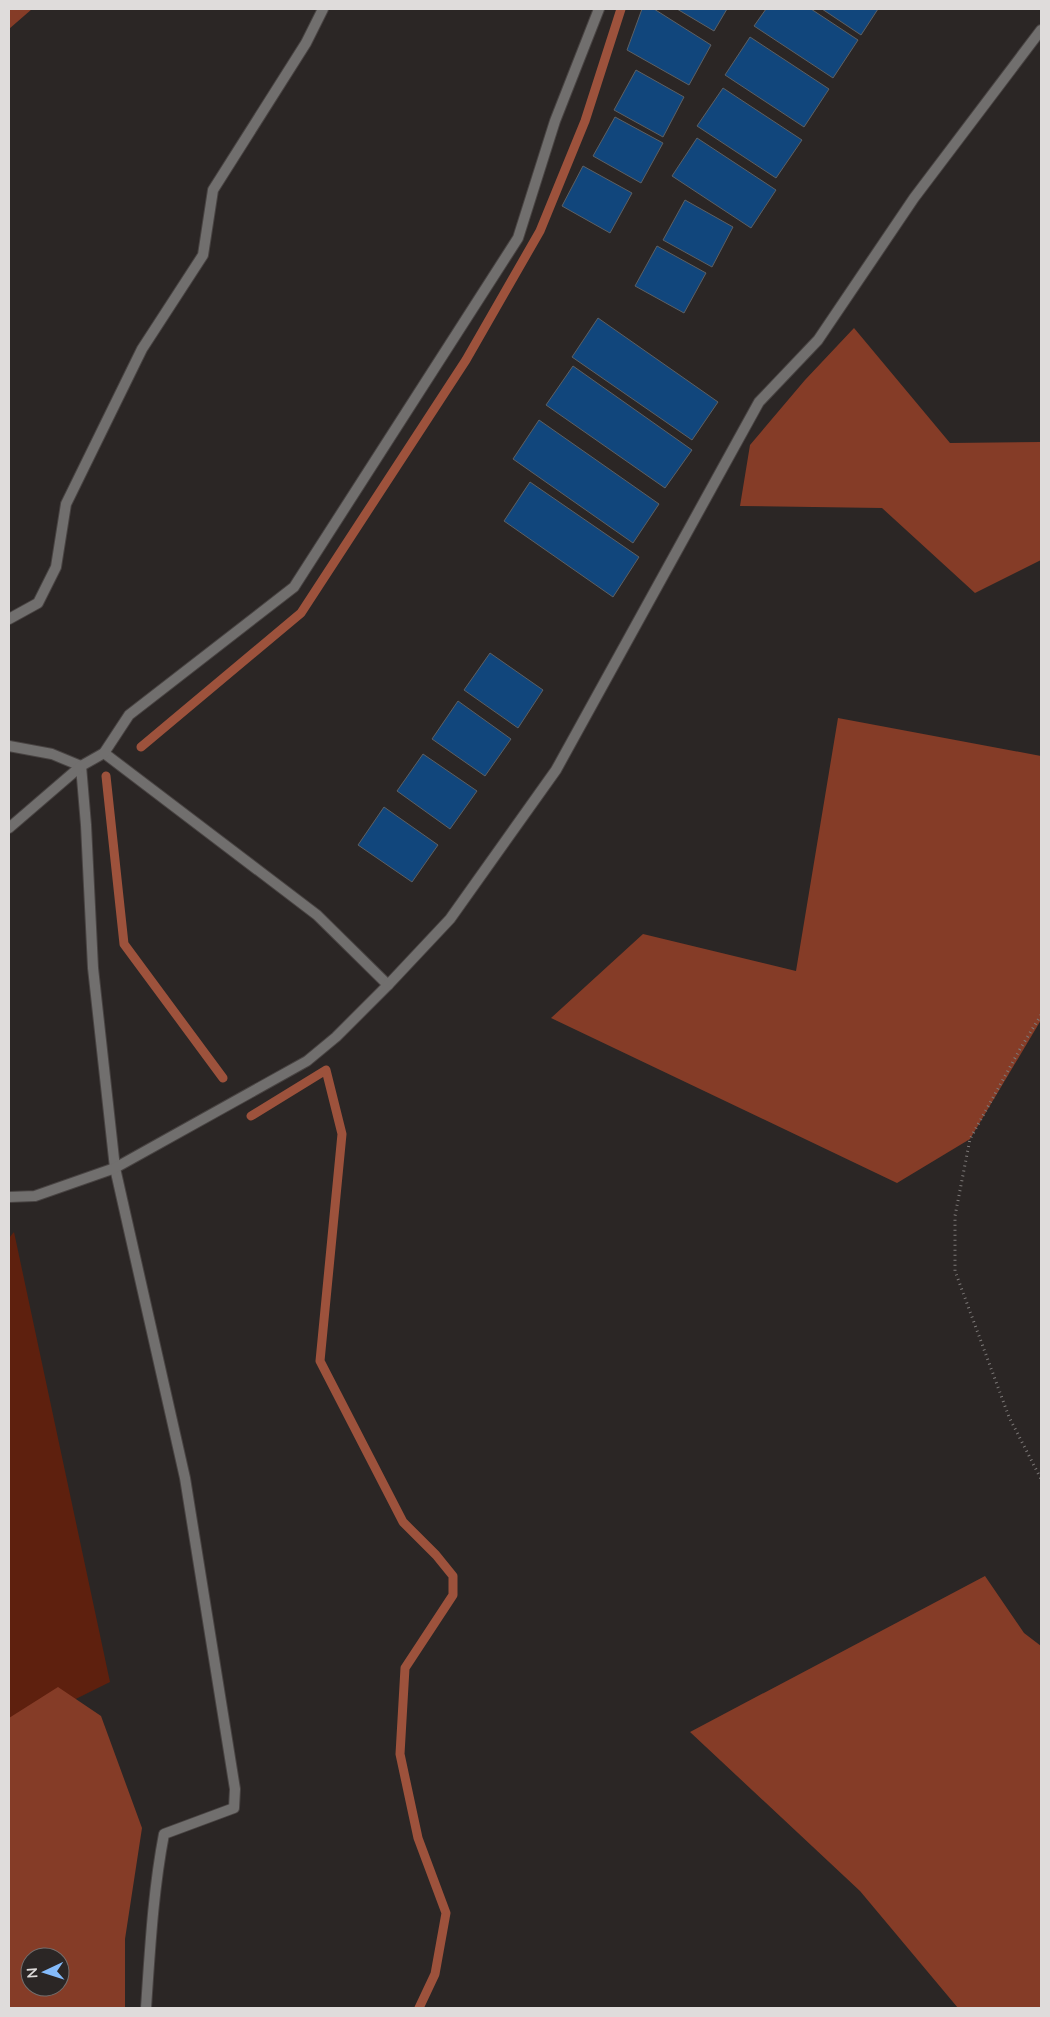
<svg xmlns="http://www.w3.org/2000/svg" width="1050" height="2017" font-family="Lato,sans-serif">
<rect width="100%" height="100%" fill="#2b2625"/>
<!-- green -->
<polygon fill="#5e200e" points="14,1232 110,1682 9,1732 9,1238"/>
<!-- forest -->
<g fill="#853c27" fill-rule="evenodd">
<polygon points="9,9 32,9 9,29"/>
<polygon points="854,328 950,443 1041,442 1041,560 975,593 882,508 740,506 750,445 805,380"/>
<polygon points="838,718 1041,756 1041,1020 970,1139 897,1183 551,1018 643,934 796,971"/>
<polygon points="985,1576 1024,1633 1041,1646 1041,2008 958,2008 860,1891 690,1732"/>
<path d="M 58,1687 L 101,1716 L 142,1828 L 125,1939 L 125,2008 L 9,2008 L 9,1718 ZM 30,1957 L 60,1957 L 60,1987 L 30,1987 Z"/>
</g>
<g fill="none" stroke-linecap="round" stroke-linejoin="round">
<!-- stream -->
<g stroke="#9d523c" stroke-width="9">
<polyline points="141,747 301,613 466,360 540,231 585,121 621,9"/>
<polyline points="106,776 124,944 223,1078"/>
<polyline points="251,1116 326,1070 342,1134 320,1361 403,1522 436,1555 453,1576 453,1595 405,1668 400,1754 418,1838 446,1913 435,1974 419,2008"/>
</g>
</g>
<!-- building -->
<g fill="#11467c" stroke="#5d6064">
<polygon points="642,9 654,9 711,45 689,85 627,50"/>
<polygon points="677,9 727,9 714,31"/>
<polygon points="766,9 811,9 858,40 833,78 754,26"/>
<polygon points="822,9 878,9 861,35"/>
<polygon points="750,37 829,89 804,127 725,75"/>
<polygon points="636,70 684,97 663,137 614,110"/>
<polygon points="723,88 802,140 776,178 697,126"/>
<polygon points="615,117 663,143 641,183 593,156"/>
<polygon points="697,138 776,190 751,228 672,176"/>
<polygon points="583,166 632,193 610,233 562,206"/>
<polygon points="685,200 733,227 712,267 663,240"/>
<polygon points="657,246 706,273 684,313 635,286"/>
<polygon points="598,318 718,402 692,440 572,357"/>
<polygon points="573,366 692,450 665,488 546,405"/>
<polygon points="539,420 659,504 633,543 513,459"/>
<polygon points="530,482 639,557 613,597 504,521"/>
<polygon points="490,653 543,690 518,728 464,690"/>
<polygon points="458,701 511,739 485,776 432,739"/>
<polygon points="423,754 477,791 450,829 397,791"/>
<polygon points="384,807 438,845 412,882 358,845"/>
</g>
<g fill="none" stroke-linecap="round" stroke-linejoin="round">
<!-- street casing -->
<g stroke="#484342" stroke-width="12">
<g id="street">
<polyline points="9,619 38,603 56,567 66,504 142,349 203,255 213,190 306,43 323,9"/>
<polyline points="9,746 52,754 81,766"/>
<polyline points="104,753 317,915 388,985"/>
<path d="M 81,766 L 86,825 L 93,968 L 115,1168 L 185,1478 L 235,1789 L 234,1808 L 164,1834 C 153,1891 150,1950 146,2008"/>
<polyline points="9,828 81,766 104,753 129,715 294,587 518,238 555,121 599,9"/>
<polyline points="9,1197 35,1196 115,1168 307,1061 336,1037 388,985 450,919 556,770 759,402 818,340 914,198 1041,30"/>
</g>
</g>
<!-- path -->
<polyline stroke="#7d7978" stroke-width="3" stroke-dasharray="1 4" stroke-linecap="butt" points="1041,1015 1020,1049 970,1139 955,1216 955,1271 1009,1417 1041,1479"/>
<!-- street -->
<use href="#street" stroke="#716f6e" stroke-width="10"/>
</g>
<!-- border -->
<rect width="1050" height="2017" fill="none" stroke="#dfdcdb" stroke-width="20"/>
<!-- north arrow -->
<g transform="translate(45 1972) rotate(266)"><circle r="24" fill="#2b2625" stroke="#736f6e"/>
<path d="M0-4L9 19L0 12L-9 19Z" fill="#85bbfb"/>
<text y="-8" font-size="14" font-weight="bold" text-anchor="middle" fill="#dfdcdb">N</text>
</g>
</svg>
